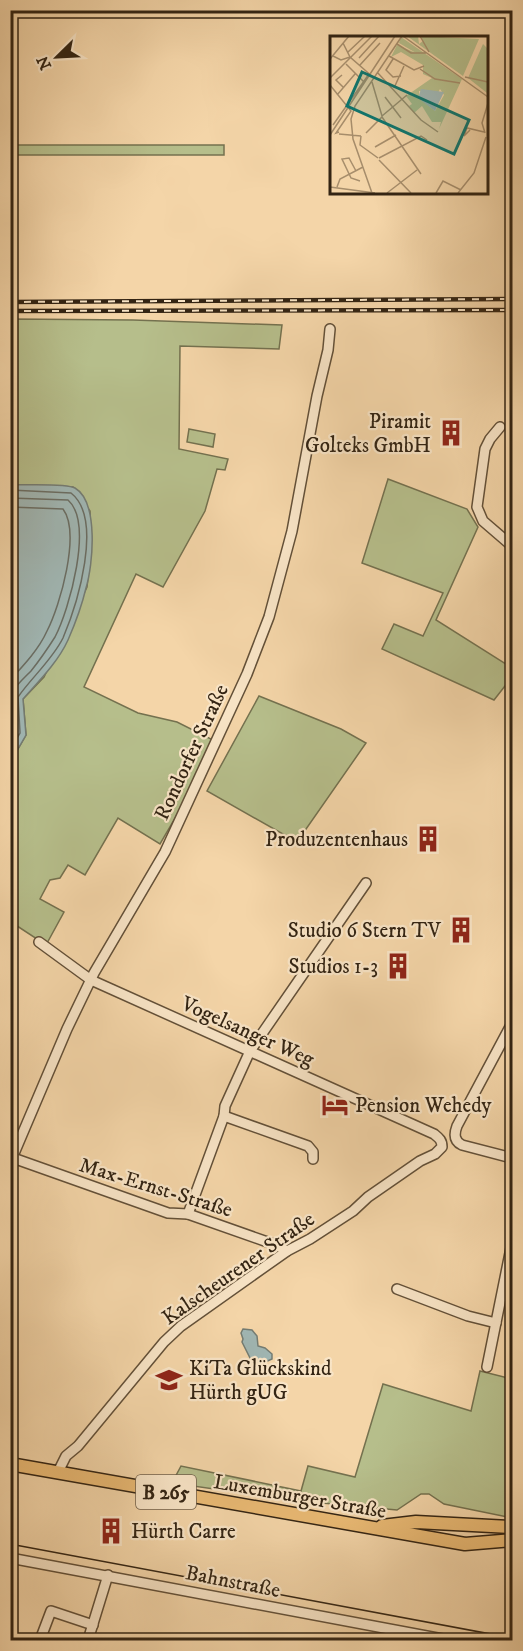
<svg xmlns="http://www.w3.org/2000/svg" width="523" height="1651" font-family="'IM FELL DW Pica',serif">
<rect width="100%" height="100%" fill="#f4d5a8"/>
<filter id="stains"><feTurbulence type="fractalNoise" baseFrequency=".00333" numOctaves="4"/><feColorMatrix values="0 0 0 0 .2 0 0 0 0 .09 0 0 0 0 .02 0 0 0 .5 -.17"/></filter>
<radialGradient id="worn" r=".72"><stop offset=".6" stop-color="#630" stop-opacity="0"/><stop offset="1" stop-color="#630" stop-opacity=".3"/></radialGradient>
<!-- green -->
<g fill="#b6be8b" stroke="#74714f" stroke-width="1.5">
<rect x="11" y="145" width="213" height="10"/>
<polygon points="11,319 133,320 282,325 279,349 180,346 179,449 228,459 225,470 217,469 205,511 163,587 136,574 84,687 138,713 177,722 215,741 191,791 160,844 118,818 85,875 68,865 60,878 50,880 40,899 64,912 46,945 11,922 11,761 26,735 23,699 44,677 87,587 91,548 90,511 73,487 11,485"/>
<polygon points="189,429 215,434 213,447 187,442"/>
<polygon points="388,479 467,509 478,527 436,620 512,668 512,677 494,700 382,649 394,624 423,636 443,593 362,563"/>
<polygon points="259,696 341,729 366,743 297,842 207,791"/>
<polygon points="480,1371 512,1379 512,1518 444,1504 429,1494 421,1494 397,1510 290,1500 172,1483 181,1466 301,1491 308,1466 355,1477 383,1384 471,1411"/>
</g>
<!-- water -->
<g fill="#a0b6b3" stroke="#747c73" stroke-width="1.5">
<path d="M 11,485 C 22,485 66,483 75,488 C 99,502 93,565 86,588 C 82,605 75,624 68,640 C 58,662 39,681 23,699 L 26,735 L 11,761 Z"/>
<polygon points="243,1329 252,1330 257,1336 258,1346 265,1348 272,1354 272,1359 263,1363 262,1369 256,1370 242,1342 243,1339 241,1333"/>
</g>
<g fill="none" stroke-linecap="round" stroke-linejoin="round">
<!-- shore -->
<g stroke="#6a6d63" stroke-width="1.5">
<path d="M 10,490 L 71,493 C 104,519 77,605 63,638 C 52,660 32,677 18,697 L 20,733 L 10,750"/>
<path d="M 10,498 L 68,500 C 94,523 69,610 55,637 C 48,648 39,661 31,671 C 24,678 15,686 10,695"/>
<path d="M 10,507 L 63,509 C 81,533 60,606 47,631 C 39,649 24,665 10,680"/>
</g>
<!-- minor casing -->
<g stroke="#635038" stroke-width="12">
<g id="minor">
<polyline points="500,427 490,439 485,449 477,507 483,521 512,546"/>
<path d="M 39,942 L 91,980 L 434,1134 C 439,1138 442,1140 442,1147 L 435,1154 L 420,1161 L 368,1197 L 353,1211 L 310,1239 L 287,1251 L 181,1326 L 164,1342 L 78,1446 L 66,1456 L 58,1472"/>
<path d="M 512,1023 L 457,1126 C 454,1134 454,1141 462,1145 L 512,1158"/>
<polyline points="224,1116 308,1146 313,1152 313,1159"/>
<polyline points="13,1158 168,1213 188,1214 276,1245 287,1251"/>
<polyline points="10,1163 67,1029 94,973 165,852 247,674 269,617 292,531 317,396 328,350 330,329"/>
<polyline points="188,1214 224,1116 225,1106 250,1051 366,883"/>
<polyline points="397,1289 468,1316 496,1323"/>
<polyline points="487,1367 512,1243"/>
<polyline points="10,1558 448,1640"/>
<polyline points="40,1640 51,1611 93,1625"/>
<polyline points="88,1640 108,1575"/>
</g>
</g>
<!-- major casing -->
<g stroke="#332413" stroke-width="15">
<g id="major">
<polyline points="10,1464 465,1544 512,1540"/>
<polyline points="382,1526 416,1522 512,1527"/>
</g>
</g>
<!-- minor -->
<use href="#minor" stroke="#f8e4c6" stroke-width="9"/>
<!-- major -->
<use href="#major" stroke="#eaba74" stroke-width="12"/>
<!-- tram -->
<polyline stroke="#332413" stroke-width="1.5" points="10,1544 512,1638"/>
<!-- rail casing -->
<g stroke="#332413" stroke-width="4.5">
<g id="rail">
<polyline points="10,302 512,299"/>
<polyline points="10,311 512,310"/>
</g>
</g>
<!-- rail -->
<use href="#rail" stroke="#f8e4c6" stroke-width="2" stroke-dasharray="7" stroke-linecap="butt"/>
</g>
<!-- icons -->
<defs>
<g id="building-bare" transform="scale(2.07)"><path d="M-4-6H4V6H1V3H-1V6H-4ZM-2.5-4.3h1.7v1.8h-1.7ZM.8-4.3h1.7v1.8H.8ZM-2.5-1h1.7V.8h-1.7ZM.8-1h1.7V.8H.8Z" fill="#8f2418" stroke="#f8e4c6" stroke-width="2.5" paint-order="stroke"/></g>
<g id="hotel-bare" transform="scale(2.07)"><path d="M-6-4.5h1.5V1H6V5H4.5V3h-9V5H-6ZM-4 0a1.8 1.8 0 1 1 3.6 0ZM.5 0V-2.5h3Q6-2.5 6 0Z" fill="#8f2418" stroke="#f8e4c6" stroke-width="2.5" paint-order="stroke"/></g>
<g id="school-bare" transform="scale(2.07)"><path d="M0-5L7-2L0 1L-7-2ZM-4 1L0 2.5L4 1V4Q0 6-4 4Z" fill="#8f2418" stroke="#f8e4c6" stroke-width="2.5" paint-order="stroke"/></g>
</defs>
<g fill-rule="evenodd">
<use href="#building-bare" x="451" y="433"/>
<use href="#building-bare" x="428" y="839"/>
<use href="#building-bare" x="461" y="930"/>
<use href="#building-bare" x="398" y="966"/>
<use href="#hotel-bare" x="335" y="1105"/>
<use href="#school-bare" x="169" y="1380"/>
<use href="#building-bare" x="111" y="1531"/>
</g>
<g text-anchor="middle" stroke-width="4.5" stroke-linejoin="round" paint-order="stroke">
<!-- shield labels -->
<rect fill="#f8e4c6" stroke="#6e5e49" stroke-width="1.5" x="136" y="1475" width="60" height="34" rx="4.5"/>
<g font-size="20" font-weight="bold" fill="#332413">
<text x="166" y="1499">B 265</text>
</g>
<!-- poi labels -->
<g font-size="21" fill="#332413" stroke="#f8e4c6" text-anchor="end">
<text x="431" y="428">Piramit<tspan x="431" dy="24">Golteks GmbH</tspan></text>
<text x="408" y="846">Produzentenhaus</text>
<text x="441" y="937">Studio 6 Stern TV</text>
<text x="378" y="973">Studios 1-3</text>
<text x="355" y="1112" text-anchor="start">Pension Wehedy</text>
<text x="189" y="1375" text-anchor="start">KiTa Glückskind<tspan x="189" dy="24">Hürth gUG</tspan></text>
<text x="131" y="1538" text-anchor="start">Hürth Carre</text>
</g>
<!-- street labels -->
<g font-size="21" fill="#332413" stroke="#f8e4c6">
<text transform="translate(191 752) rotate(-65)" y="7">Rondorfer Straße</text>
<text transform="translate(248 1031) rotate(24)" y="7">Vogelsanger Weg</text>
<text transform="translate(156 1187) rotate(17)" y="7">Max-Ernst-Straße</text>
<text transform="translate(238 1268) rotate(-35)" y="7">Kalscheurener Straße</text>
<text transform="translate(300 1496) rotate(10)" y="7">Luxemburger Straße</text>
<text transform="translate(233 1581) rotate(11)" y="7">Bahnstraße</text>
</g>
</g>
<!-- overview -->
<g transform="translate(330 36)">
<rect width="158" height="158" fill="#f4d5a8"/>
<path d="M 77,0 L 88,0 L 89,8 L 93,5 L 91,0 L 149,3 L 133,40 ZM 71,1 L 132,43 L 109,93 L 111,86 L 102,86 L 92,70 L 84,77 L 79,70 L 82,68 L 76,60 L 102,42 L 93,38 L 93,29 L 71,16 L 61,21 L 67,9 L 86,17 L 69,7 ZM 110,53 L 114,59 L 105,75 L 89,62 L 89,55 L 108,57 ZM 153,8 L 157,12 L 157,57 L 138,42 Z" fill="#b6be8b" fill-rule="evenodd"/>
<path d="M 91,53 L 114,56 L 105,75 L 88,62 Z" fill="#a0b6b3"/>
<path fill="none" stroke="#a78e6c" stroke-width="1.5" d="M 73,0 L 158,61M 90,0 L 99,16M 13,7 L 20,21 L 44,42M 67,8 L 81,17 L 96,17M 18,16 L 35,0M 3,20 L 11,24 L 20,21M 59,20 L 84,34 L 94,30M 29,22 L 49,0M 0,23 L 19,0M 63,23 L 56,34 L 63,41 L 71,40M 16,28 L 34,46M 30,29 L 50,7M 90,33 L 105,43 L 130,47M 47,36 L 91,84 L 108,96M 12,39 L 6,44 L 14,52M 135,41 L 158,46M 0,42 L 42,0M 42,46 L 52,80 L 77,59M 0,49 L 21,75 L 6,97 L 9,96M 64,52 L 74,30M 7,59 L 25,38M 55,61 L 71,82M 3,89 L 39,38M 140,94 L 134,100 L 137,92 L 154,96M 36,97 L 52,81 L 91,138M 155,97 L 152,87 L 158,67M 9,98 L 31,100M 0,99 L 65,0M 31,100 L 30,109 L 48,122M 45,111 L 66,99M 49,122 L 91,100 L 97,104M 49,124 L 81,157M 26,135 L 19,122 L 12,123 L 21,142 L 30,145M 0,151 L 45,157M 7,151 L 10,143 L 33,131M 42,157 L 23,103 L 21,83 L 25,70 L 72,0M 57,157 L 87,134M 106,157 L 113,145 L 131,154M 128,157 L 144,137 L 156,101"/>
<path fill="#0f766e" fill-opacity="0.15" stroke="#0f766e" stroke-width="3" d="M 32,36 L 139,84 L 124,118 L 17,70 Z"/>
<rect width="158" height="158" fill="none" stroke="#332413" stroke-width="3"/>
</g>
<!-- margin -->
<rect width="523" height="1651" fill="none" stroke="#f4d5a8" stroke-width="36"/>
<rect x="12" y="12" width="499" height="1627" fill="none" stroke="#332413" stroke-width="3"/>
<rect x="18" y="18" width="487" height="1615" fill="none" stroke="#332413" stroke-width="1.5"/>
<!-- north arrow -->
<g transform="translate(57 57) rotate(246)" stroke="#f8e4c6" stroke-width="4.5" paint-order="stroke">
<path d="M0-4.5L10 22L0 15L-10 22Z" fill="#332413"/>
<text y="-9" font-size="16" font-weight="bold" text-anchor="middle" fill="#332413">N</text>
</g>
<rect width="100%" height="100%" filter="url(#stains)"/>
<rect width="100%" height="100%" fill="url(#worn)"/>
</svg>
